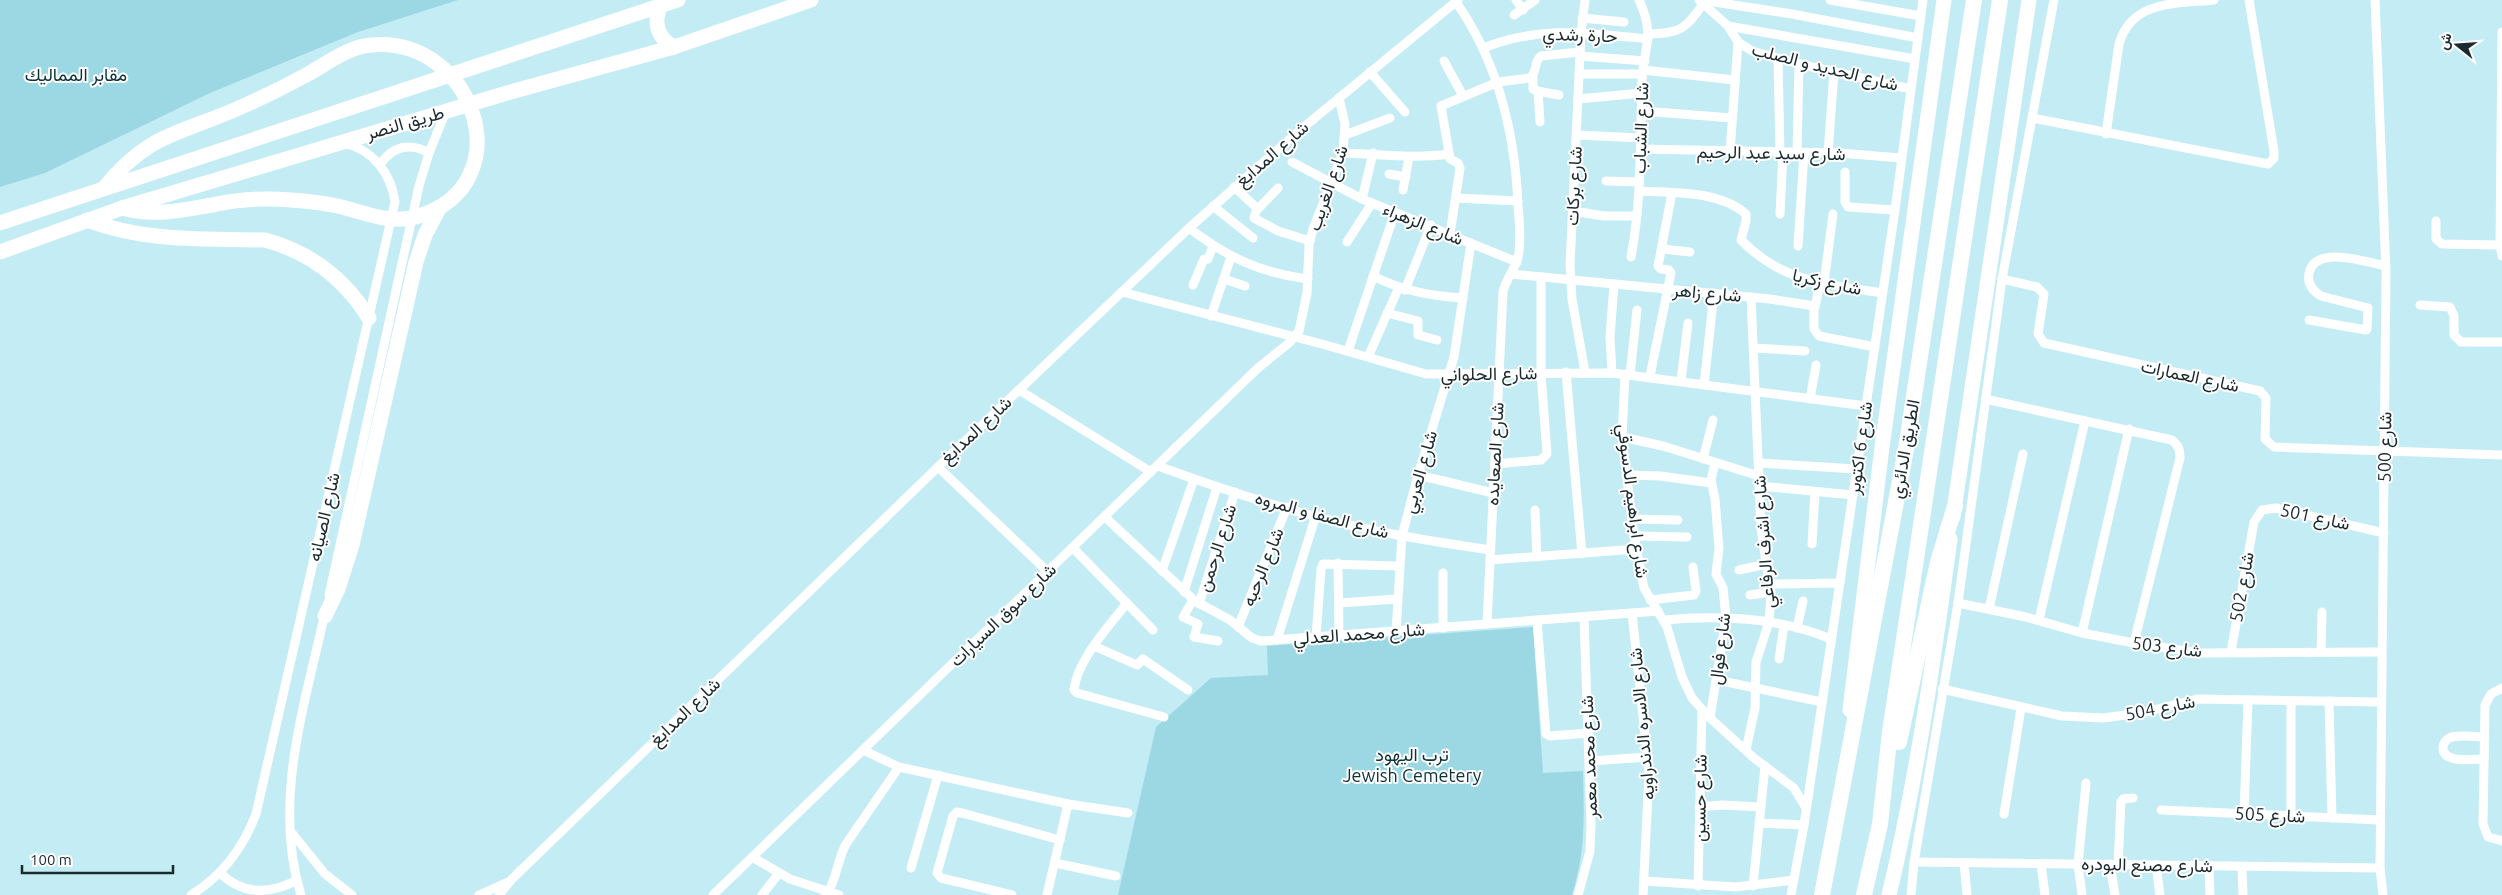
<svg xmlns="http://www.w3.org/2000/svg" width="2502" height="895" font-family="Ubuntu,Vazirmatn,sans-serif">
<rect width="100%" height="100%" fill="#c3ecf4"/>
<!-- green -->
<g fill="#9cd8e3">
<polygon points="0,0 458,0 358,32 210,93 45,173 0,187"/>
<path d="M 1533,627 L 1543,773 L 1583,771 C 1584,817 1586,849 1572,895 L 1118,895 L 1156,727 L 1211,678 L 1268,675 L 1267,646 Z"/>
</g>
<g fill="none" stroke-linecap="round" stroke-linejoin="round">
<!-- minor -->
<g stroke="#fff" stroke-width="9">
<polyline points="1516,0 1523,10"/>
<polyline points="1699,0 1728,26 1738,42 1752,51 1799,64 1911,89"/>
<polyline points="1701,0 1792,14 1918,38"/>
<polyline points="1830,0 1921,16"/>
<polyline points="2375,0 2386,272 2380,868 2383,895"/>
<path d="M 1456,2 C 1498,62 1515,133 1518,205 C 1519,220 1521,236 1519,251 C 1518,267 1506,277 1503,292 L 1487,624"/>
<polyline points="1514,15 1535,0"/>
<polyline points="1582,18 1624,22"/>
<polyline points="1728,26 1915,59"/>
<polyline points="2502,32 2500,245 2502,256"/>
<path d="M 1648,34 C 1680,33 1685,30 1703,4"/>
<path d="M 1483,48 C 1542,25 1587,33 1648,39"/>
<polyline points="1580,56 1645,61"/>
<polyline points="1778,59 1780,153"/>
<polyline points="1444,61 1463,96"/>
<polyline points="1643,70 1735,80"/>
<polyline points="1370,72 1405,112"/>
<polyline points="1579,74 1642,74"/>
<polyline points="1533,77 1533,89 1538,91 1540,122"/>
<polyline points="1537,91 1559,95"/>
<polyline points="1578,99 1642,93"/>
<polyline points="1643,111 1732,118"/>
<polyline points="2032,118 2268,164 2274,158 2274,151 2249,0"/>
<path d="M 2106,134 L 2119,44 C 2132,0 2175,4 2214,0"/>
<polyline points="1345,135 1390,118"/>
<polyline points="1577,135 1641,138"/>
<polyline points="1641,149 1839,153 1901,158"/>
<polyline points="1730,152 1738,42"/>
<path d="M 1343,153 C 1379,154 1414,159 1449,154"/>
<polyline points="1797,153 1799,64"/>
<polyline points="1828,153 1834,72"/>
<polyline points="1292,162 1362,199 1517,262"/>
<path d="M 380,165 C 392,146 410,142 429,153"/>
<polyline points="1845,172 1845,202 1848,207 1895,210"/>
<polyline points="1389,174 1406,177"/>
<polyline points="1606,181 1639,182"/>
<polyline points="1234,187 1257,208 1254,218 1278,231 1310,241"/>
<polyline points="1403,190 1409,157"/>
<path d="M 1639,191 C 1672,193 1719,190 1746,214 L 1746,221 L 1741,240 C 1783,283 1827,284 1882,293"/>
<polyline points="1456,198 1518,201"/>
<polyline points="1362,199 1373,153"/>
<polyline points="1213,206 1253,238"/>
<polyline points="1257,210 1278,188"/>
<polyline points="1573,211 1604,216 1637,216"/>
<polyline points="1780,214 1783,153"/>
<polyline points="2436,221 2436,239 2442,244 2500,245"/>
<path d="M 1189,228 C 1227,257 1260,273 1308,279"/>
<path d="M 1450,234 L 1460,168 L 1458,163 L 1450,159 L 1441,106 L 1498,82 L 1530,78 C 1538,72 1533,62 1541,56 L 1580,52"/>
<polyline points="1347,242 1372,203"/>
<polyline points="1798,246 1804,153"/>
<polyline points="1662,249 1690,252"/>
<path d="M 1631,257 C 1642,199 1640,140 1642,82 C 1643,48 1656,36 1639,0"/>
<polyline points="1511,274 1770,299 1814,306 1814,329 1819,336 1875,347"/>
<path d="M 1373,276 C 1403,291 1431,296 1463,298"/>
<polyline points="1224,279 1245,286"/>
<polyline points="2002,279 2037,287 2044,294 2038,334 2044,343 2260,391 2266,398 2265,439 2274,447 2502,455"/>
<polyline points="1824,283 1833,214"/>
<polyline points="1193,285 1204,259 1208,259 1213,246"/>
<polyline points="1405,290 1431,225"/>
<polyline points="1122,292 1322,344 1426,374 1612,373 1866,406"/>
<polyline points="2420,305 2450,307 2454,316 2454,335 2461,342 2502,342"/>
<polyline points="1815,307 1820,283"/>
<polyline points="1387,313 1418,321 1418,335 1437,340"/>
<polyline points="1211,316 1231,257"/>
<path d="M 2309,320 L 2366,330 L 2367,329 L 2368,308 L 2321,296 C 2313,291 2307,284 2309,274 C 2314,244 2366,262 2386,266"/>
<polyline points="1754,348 1805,351"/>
<polyline points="1348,351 1395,212"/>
<polyline points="1368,357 1399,287"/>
<polyline points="1566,372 1582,554"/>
<polyline points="1585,372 1572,299 1570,265 1581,33 1585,0"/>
<polyline points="1612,373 1610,337 1614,284"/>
<polyline points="1625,374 1622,437 1634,536 1644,588 1667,627 1682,677 1692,698 1710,718 1754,758 1794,788 1806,808"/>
<polyline points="1630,375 1637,310"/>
<polyline points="1650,376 1671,273 1669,270 1661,269 1658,266 1672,193"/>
<polyline points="1681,381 1688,323"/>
<polyline points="1704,385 1714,293"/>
<polyline points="1019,390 1151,472"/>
<polyline points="1810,399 1816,365"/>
<path d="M 1985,399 L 2172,440 C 2179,446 2180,450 2180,458 L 2134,643"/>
<polyline points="1622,437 1663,446 1759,476"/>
<polyline points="1703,459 1713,420"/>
<polyline points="1759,463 1856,469"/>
<polyline points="1495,464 1541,460 1547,454 1541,373 1541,277"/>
<path d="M 1158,466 C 1229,492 1303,516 1377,531 C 1415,539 1452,544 1490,550"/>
<polyline points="938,467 1047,571"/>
<polyline points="1418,475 1493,493"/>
<polyline points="1626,475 1660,476 1711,483"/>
<polyline points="1760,486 1853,495"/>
<polyline points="1535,510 1537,557"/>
<polyline points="1105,517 1195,601 1230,620 1252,638 1261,641 1658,611"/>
<polyline points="1632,519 1678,520"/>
<polyline points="1634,536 1687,537"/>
<polyline points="1812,544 1815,492"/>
<polyline points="1073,548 1153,630"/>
<polyline points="1490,560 1637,549"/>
<polyline points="1338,563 1339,635"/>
<polyline points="1739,570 1767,564"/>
<polyline points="1162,571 1194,479"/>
<polyline points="1770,584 1840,583"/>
<polyline points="1184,592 1217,487"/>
<polyline points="329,595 419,186 429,153 446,111"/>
<polyline points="1750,595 1771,592"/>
<polyline points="1193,600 1183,617 1198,624 1194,637 1218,641"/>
<polyline points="1650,600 1694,595 1696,591 1693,567"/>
<path d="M 1127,603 C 1109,626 1077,660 1074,690 L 1077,693 L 1164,717"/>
<polyline points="1339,603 1397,599"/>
<polyline points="1958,603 2026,617 2082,633 2134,643 2199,653 2381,652"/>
<polyline points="1199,604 1235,492"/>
<polyline points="1989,609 2023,454"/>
<polyline points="1632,613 1649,773 1643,895"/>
<polyline points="1537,620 1546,734 1550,736 1589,733"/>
<path d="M 1664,620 C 1720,615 1779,617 1831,639"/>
<polyline points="2039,620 2085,421"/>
<polyline points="1238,627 1287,507"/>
<polyline points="1443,628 1443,573"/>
<polyline points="1797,628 1803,601"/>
<polyline points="1396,631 1402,536 1418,475 1454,357 1471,243"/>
<polyline points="2082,633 2129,429"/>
<polyline points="1316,637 1321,569 1323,564 1399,566"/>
<polyline points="1277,640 1316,515"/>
<polyline points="1094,646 1137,665 1143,659 1188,690"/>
<polyline points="2231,652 2254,522 2262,510 2276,508 2384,533"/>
<polyline points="2321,652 2322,612"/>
<polyline points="1779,659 1784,625"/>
<polyline points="1717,680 1822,702"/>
<polyline points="2502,688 2491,694 2485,705 2483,824 2488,837 2502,841"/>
<polyline points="1942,689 2062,716 2104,718 2146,712 2197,699 2380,702"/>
<polyline points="2329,701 2332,818"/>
<polyline points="1710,718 1726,618 1723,588 1716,574 1719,548 1715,499 1711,480 1715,463"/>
<polyline points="863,750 899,767 1068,804"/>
<polyline points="1746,750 1755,708 1756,662 1769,622 1771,596 1761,528 1751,297"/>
<path d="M 2484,759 C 2474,759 2443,764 2443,748 C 2443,744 2446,740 2449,738 C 2458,734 2475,737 2485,737"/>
<polyline points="1590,761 1648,757"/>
<polyline points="1699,807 1722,805 1761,807"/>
<polyline points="2161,810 2380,820"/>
<polyline points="2004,814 2021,708"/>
<polyline points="2244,814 2248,700"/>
<polyline points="2291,816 2291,701"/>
<polyline points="1759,823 1804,825"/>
<polyline points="292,833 325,874 352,895"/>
<polyline points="752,857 790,879 839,895"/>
<polyline points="1914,862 2380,868"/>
<polyline points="1055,863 1116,876"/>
<polyline points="1964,863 1967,895"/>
<polyline points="2041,864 2045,895"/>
<polyline points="2110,864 2115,895"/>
<polyline points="2118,865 2121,802 2123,799 2133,798"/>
<polyline points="2156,865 2160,895"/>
<polyline points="2209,866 2210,895"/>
<polyline points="2242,867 2243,895"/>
<polyline points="911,868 938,775"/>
<path d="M 220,873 C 243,895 269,895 297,880"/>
<polyline points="1645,881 1735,887 1794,880"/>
<polyline points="1698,886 1702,710"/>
<polyline points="1753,886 1765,766"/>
<path d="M 191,895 C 222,876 243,848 256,814 L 395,202 C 391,173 373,150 344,143"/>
<path d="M 301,895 C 272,802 305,704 325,613"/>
<polyline points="479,895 508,882"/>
<polyline points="499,895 512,879 938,467 1189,228 1299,131 1458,0"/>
<polyline points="713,895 1258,368 1289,343 1299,331 1307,293 1309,245 1313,229 1343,153 1345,124 1339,98"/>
<polyline points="762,895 779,873"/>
<path d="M 826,895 C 837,880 837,860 846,844 L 899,767"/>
<polyline points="1012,895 941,878 937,873 953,816 957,812 966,814 1060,840"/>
<polyline points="1047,895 1068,804 1128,813"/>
<polyline points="1578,895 1590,851 1591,825 1584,617"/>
<polyline points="1791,895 1804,825 1895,210 1923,0"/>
<polyline points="1911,895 1914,862 1958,603 2002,279 2054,0"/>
<polyline points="2082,895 2078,864 2086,783"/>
</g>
<!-- trunk -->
<g stroke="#fff" stroke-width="15">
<path d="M 661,5 C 653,22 657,38 674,47"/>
<path d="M 105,187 C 149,132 182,134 241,107 C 264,97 286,86 308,74 C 328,63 348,47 371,45 C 475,36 523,184 419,216 C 391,225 366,213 338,206 C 323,203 306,201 291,200 C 266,198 241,199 217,204 C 183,210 156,217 122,208"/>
<path d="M 87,220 C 145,242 205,239 265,240 C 310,252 344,278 369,318"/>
<polyline points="0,223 678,0"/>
<polyline points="0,252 122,208 514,91 674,47 811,0"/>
<polyline points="1953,517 2029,0"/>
<polyline points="325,616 338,589 352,545 416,262 425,235 440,207"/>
<polyline points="1850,710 1882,447 1944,0"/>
<path d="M 1889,895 C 1917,778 1934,658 1950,539"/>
</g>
<!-- motorway -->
<g stroke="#fff" stroke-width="16">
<polyline points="1899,742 1938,562 1955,506"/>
<polyline points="1822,895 1906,449 1974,0"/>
<polyline points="1864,895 1880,824 1890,732 2000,0"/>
</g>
</g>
<g text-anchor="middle" stroke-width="4" stroke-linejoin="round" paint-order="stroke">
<!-- street labels -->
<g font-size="18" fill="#1a2a2d" stroke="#fff">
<text transform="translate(1580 35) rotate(2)" y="6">حارة رشدي</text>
<text transform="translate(1825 67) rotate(14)" y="6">شارع الحديد و الصلب</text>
<text transform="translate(405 123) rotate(-16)" y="6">طريق النصر</text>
<text transform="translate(1641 128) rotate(-88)" y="6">شارع الشباب</text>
<text transform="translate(1771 153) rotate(1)" y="6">شارع سيد عبد الرحيم</text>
<text transform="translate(1272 154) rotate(-41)" y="6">شارع المدابغ</text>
<text transform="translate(1574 186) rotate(-87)" y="6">شارع بركات</text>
<text transform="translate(1328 188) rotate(-71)" y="6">شارع الغريب</text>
<text transform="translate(1423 224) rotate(22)" y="6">شارع الزهراء</text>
<text transform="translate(1827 282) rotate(12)" y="6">شارع زكريا</text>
<text transform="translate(1707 293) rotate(5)" y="6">شارع زاهر</text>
<text transform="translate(1489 374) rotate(-1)" y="6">شارع الحلواني</text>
<text transform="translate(2190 376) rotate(12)" y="6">شارع العمارات</text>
<text transform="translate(976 430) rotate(-43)" y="6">شارع المدابغ</text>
<text transform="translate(2385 447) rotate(-89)" y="6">شارع 500</text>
<text transform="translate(1860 448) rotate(-82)" y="6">شارع 6 اكتوبر</text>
<text transform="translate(1905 449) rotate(-80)" y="6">الطريق الدائري</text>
<text transform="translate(1495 454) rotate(-87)" y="6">شارع الصعايده</text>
<text transform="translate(1420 472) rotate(-74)" y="6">شارع العربي</text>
<text transform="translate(1633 501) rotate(83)" y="6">شارع ابراهيم الدسوقي</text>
<text transform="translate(1322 515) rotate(15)" y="6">شارع الصفا و المروه</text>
<text transform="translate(324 517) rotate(-77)" y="6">شارع الصيانه</text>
<text transform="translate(2315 517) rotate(12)" y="6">شارع 501</text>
<text transform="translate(1764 542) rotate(-94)" y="6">شارع اشرف الرفاعي</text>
<text transform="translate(1217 548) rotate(-72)" y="6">شارع الرحمن</text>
<text transform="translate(1263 567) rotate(-68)" y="6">شارع الرحبه</text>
<text transform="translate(2242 587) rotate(-80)" y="6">شارع 502</text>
<text transform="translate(1003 615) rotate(-44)" y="6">شارع سوق السيارات</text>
<text transform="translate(1359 634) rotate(-4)" y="6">شارع محمد العدلي</text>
<text transform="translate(2167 647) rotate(7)" y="6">شارع 503</text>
<text transform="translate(1720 649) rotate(-83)" y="6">شارع فوال</text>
<text transform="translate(2160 708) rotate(-11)" y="6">شارع 504</text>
<text transform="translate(685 712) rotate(-44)" y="6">شارع المدابغ</text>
<text transform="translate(1642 724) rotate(-95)" y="6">شارع الاسره الدندراويه</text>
<text transform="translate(1589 757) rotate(-92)" y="6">شارع محمد معمر</text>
<text transform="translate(1700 798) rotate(-89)" y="6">شارع حسين</text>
<text transform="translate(2270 815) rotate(3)" y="6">شارع 505</text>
<text transform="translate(2147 865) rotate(1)" y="6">شارع مصنع البودره</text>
</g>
<!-- park labels -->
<g font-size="18" fill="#0b3238" stroke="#fff">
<text x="76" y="81">مقابر المماليك</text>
<text x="1412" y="761">ترب اليهود<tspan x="1412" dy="21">Jewish Cemetery</tspan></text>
</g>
</g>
<!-- north arrow -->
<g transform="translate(2457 45) rotate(287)" stroke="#ffffff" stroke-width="4" paint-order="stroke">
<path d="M0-4L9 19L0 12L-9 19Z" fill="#1a2a2d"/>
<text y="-8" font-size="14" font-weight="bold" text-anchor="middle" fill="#1a2a2d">ش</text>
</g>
<!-- scale -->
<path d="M22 865v8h151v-8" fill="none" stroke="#1a2a2d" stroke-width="2.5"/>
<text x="30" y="865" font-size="15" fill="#1a2a2d" stroke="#ffffff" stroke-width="4" paint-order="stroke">100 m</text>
</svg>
